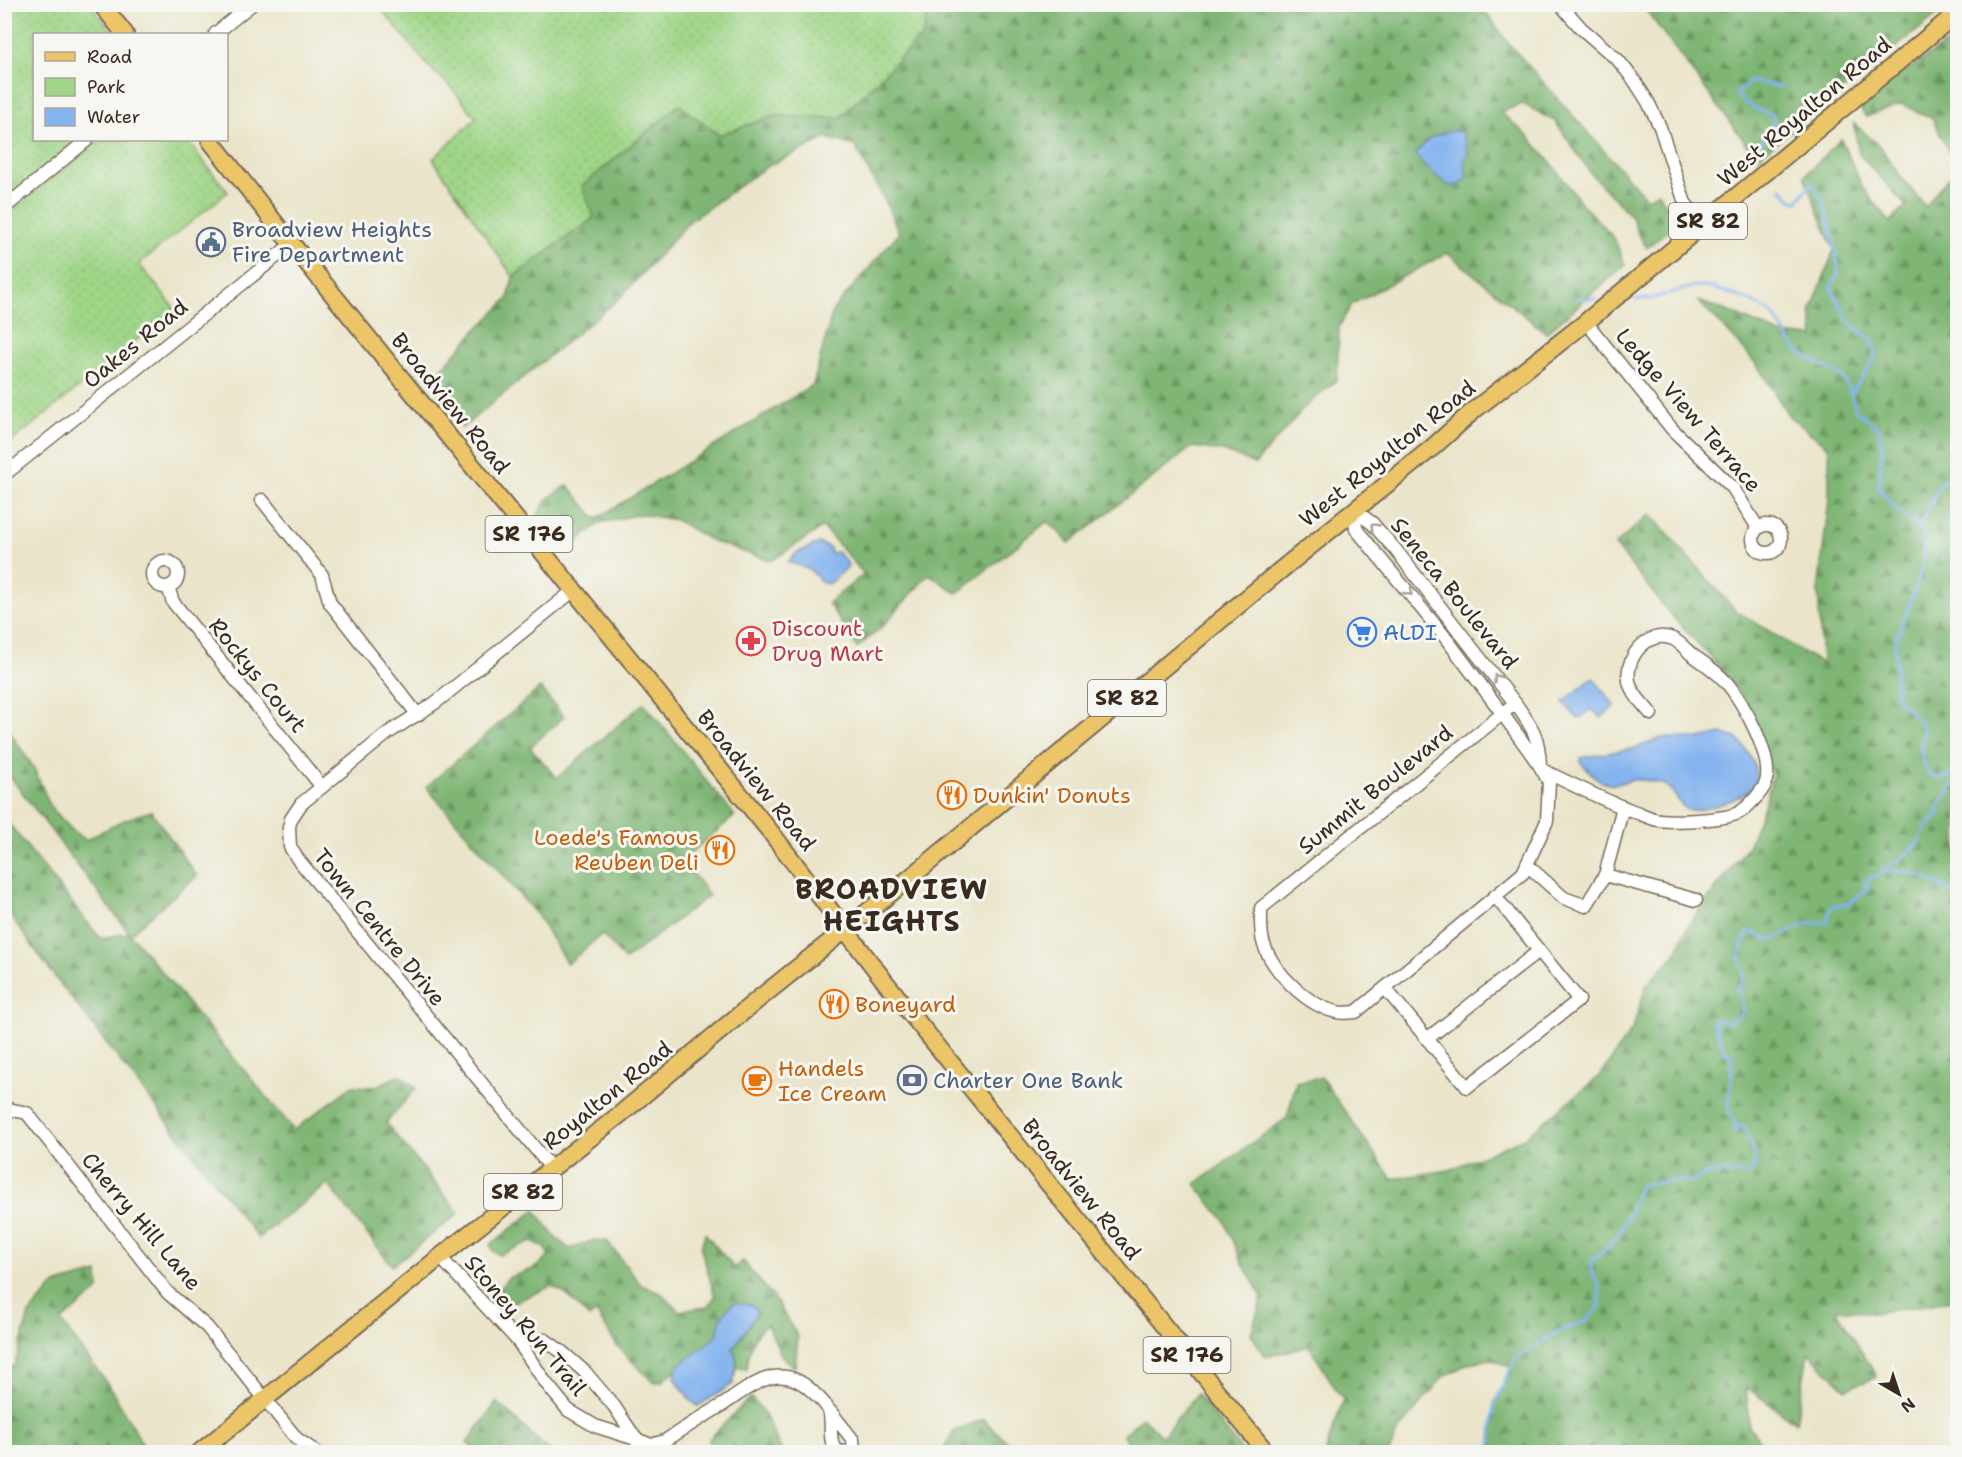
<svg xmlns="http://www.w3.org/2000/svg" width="1962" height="1457" font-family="'Shantell Sans',sans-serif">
<defs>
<pattern id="green-dots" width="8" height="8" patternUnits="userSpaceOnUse" patternTransform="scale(1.5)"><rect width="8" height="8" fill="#9fd587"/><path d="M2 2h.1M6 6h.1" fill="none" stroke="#8ab774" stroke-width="1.8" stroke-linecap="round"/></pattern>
<pattern id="forest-firs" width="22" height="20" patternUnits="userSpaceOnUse" patternTransform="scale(1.5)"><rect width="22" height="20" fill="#7fb674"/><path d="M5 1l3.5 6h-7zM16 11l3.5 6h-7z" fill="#69945f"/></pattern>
</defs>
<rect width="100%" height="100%" fill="#f6f6f2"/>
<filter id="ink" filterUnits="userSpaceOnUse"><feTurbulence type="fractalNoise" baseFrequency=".0167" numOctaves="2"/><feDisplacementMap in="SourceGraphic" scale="12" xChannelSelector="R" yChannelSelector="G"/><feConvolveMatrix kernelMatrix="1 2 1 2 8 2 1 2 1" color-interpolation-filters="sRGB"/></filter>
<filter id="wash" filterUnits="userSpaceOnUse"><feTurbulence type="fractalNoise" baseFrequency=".008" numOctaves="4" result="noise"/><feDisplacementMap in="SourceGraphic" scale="24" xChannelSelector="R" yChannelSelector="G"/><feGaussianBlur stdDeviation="1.35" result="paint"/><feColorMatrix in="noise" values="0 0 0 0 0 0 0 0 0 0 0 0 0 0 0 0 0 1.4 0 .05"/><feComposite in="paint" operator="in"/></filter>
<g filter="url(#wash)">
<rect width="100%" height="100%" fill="#eae5ca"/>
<!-- green -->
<g fill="url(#green-dots)" stroke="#6d8052" stroke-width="1.5">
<polygon points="5,5 90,5 114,34 34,34 34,140 78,140 46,168 5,200"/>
<polygon points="378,5 928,5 924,34 840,118 774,116 719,135 678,106 594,218 513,277 433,159 476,118 452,88 428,66"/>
<polygon points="100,140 186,140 228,192 139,264 175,309 5,447 5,216"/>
</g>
<!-- forest -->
<g fill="url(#forest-firs)" stroke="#5d7049" stroke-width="1.5">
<polygon points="928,5 1480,5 1510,45 1647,199 1658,192 1677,222 1647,248 1639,236 1632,217 1592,175 1555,121 1523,104 1500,112 1527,135 1552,164 1583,205 1614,238 1625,265 1546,333 1447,253 1352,304 1339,327 1337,380 1304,408 1255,464 1223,451 1192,447 1069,543 1048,521 957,593 929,574 882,627 857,648 828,603 864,574 823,527 771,561 714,542 676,520 641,514 600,523 563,554 534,522 547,499 568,485 596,519 813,385 833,310 899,233 887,205 855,146 827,138 766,167 690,221 621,297 462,428 431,381 477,329 508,299 513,277 594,218 582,186 679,105 719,135 774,116 840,118 924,34"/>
<polygon points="1642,5 1949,5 1757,158"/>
<polygon points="1957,36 1958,36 1958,169 1932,118 1901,104 1866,117 1857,104"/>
<polygon points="1854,123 1881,148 1901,177 1926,207 1939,188 1957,170 1957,1300 1874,1313 1836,1309 1877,1377 1846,1389 1808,1353 1796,1423 1746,1387 1749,1427 1769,1452 1489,1452 1491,1448 1494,1405 1511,1367 1491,1359 1469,1363 1443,1377 1398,1431 1389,1452 1325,1452 1343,1400 1309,1346 1266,1357 1251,1334 1262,1297 1245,1268 1224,1220 1195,1184 1287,1118 1296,1082 1321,1077 1392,1179 1449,1170 1524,1138 1600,1076 1633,1028 1646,986 1675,954 1689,924 1748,846 1763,809 1773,776 1745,701 1716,663 1670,614 1615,545 1650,514 1735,610 1822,664 1818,591 1829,500 1829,448 1789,416 1757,365 1734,338 1698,301 1727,311 1780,334 1814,337 1811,311 1834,250 1804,176 1841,139 1863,188 1890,222 1906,206 1859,154"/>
<polygon points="540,688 564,717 530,747 557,778 644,703 735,816 682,860 709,895 625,960 602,934 567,964 538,916 426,787"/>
<polygon points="5,725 34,768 50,806 72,830 86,840 124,820 151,811 197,876 130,934 294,1130 352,1086 374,1087 400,1075 416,1088 386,1123 459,1213 392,1266 328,1184 258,1238 54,976 5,908 5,819 100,938 129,933 5,770"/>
<path d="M 535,1210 L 556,1238 L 570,1249 L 594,1240 L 607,1241 L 641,1285 L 662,1294 L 679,1311 L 707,1307 L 715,1297 L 701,1248 L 705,1233 L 734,1268 L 743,1261 L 774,1298 L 798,1337 L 795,1367 C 774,1355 780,1343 766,1325 C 751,1335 749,1353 747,1369 L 736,1367 L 737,1363 L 733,1349 L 757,1313 L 753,1306 L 734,1303 C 723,1312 718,1321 718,1335 L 661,1382 L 653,1382 L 617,1346 L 596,1312 L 589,1318 L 567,1295 L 552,1286 L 515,1302 L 500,1305 L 492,1298 L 508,1278 L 533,1269 L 549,1257 L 545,1247 L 531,1241 L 500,1255 L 493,1251 L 490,1245 Z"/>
<polygon points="98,1273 99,1290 61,1321 111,1389 147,1452 5,1452 5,1372 15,1364 29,1314 54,1285"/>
<polygon points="1197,1394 1243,1452 1137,1452 1123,1435 1142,1417 1162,1437"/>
<polygon points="751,1397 765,1415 782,1452 711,1452 709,1439"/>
<polygon points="497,1402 544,1446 553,1452 477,1452 467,1443"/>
<polygon points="983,1419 1018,1452 942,1452 953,1432"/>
</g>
<!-- water -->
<g fill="#84b4ef" stroke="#606f86" stroke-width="1.5">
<path d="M 1452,131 L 1462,132 L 1468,153 C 1462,162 1464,167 1468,177 L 1458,185 L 1449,186 L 1424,166 L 1416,154 C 1428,138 1432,135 1452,131 Z"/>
<path d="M 819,543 L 830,548 L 830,553 L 837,552 L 847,562 L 848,567 L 828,584 L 821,582 C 812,568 803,567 788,562 L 797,553 Z"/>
<polygon points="1593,678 1615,706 1601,718 1592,709 1578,719 1563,702"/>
<path d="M 1722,734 L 1737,738 C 1746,749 1761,767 1754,783 C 1749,797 1702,813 1688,810 C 1679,807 1675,789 1663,784 C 1653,781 1642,779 1631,780 C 1624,782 1615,786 1609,784 C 1597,782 1588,769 1580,762 L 1580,758 L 1636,748 L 1661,738 L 1703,738 Z"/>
<path d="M 734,1303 L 753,1305 L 757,1313 L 733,1349 L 737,1363 L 733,1384 L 698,1406 L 690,1400 L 675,1378 L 677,1367 L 718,1335 C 718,1321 723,1312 734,1303 Z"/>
</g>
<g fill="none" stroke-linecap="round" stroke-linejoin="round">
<!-- stream -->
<g stroke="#84b4ef" stroke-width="3">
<path d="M 1756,149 C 1763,139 1777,127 1773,114 C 1758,112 1747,106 1736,94 L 1751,81 L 1781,87"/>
<path d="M 1781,188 L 1792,200 L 1798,201 L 1811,184 C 1826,192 1834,247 1838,265 L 1838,275 L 1831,287 L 1848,321 L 1873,341 L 1875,359 L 1851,394"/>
<polyline points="1579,299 1595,299"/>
<polyline points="1636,299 1649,299 1695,286 1713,288 1746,299 1771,312 1797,351 1841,376 1849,388 1856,411 1879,428 1882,448 1879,489 1897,510 1923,532 1924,560 1915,590 1895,642 1896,693 1899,702 1909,709 1913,716 1921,724 1924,733 1920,747 1923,751 1921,759 1929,774 1938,778 1950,777 1951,772 1958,775"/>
<polyline points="1919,528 1939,486 1958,467"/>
<polyline points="1884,871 1913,872 1958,894"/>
<path d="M 1489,1452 L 1491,1448 L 1494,1405 L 1515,1359 L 1557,1332 L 1586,1321 L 1600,1306 L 1599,1285 L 1591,1272 L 1591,1261 C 1620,1243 1629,1214 1641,1184 L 1696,1180 C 1707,1170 1732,1173 1746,1175 L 1753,1169 C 1759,1150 1746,1144 1745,1127 L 1741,1126 L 1736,1128 L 1737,1131 L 1734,1129 L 1735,1122 L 1728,1109 L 1732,1070 L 1731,1054 L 1725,1052 L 1713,1021 L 1717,1020 L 1727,1023 L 1741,1015 L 1743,1007 L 1739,991 L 1736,991 L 1741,984 L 1745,972 L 1739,958 L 1743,941 L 1749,931 L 1755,933 L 1762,939 L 1774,939 L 1805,924 L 1827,922 L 1831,907 L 1850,903 L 1869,887 L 1864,885 L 1868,879 L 1880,875 C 1886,864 1901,861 1908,852 C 1911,848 1915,846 1918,842 C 1925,833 1926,822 1938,817 L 1938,805 L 1957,780 L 1958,776"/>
</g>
</g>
</g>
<g filter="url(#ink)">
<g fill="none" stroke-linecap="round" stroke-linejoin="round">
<!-- minor casing -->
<g stroke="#786b5a" stroke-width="15">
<g id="minor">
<polyline points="1560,4 1581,28 1618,60 1634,80 1648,102 1660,127 1685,203 1704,225"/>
<polyline points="215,34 252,4"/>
<polyline points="4,208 87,140"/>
<polyline points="1586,322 1672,429 1733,488 1758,528"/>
<polyline points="4,475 292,244"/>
<polyline points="262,500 322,575 330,603 418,715"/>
<path d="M 1355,511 L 1356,529 L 1445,637 L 1499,709 L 1540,766 L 1549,782 L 1547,821 L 1523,873 L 1356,1012 C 1350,1012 1343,1014 1337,1012 C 1308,1006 1274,973 1264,945 C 1260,934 1261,920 1261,908 L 1502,714 L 1515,703"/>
<path d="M 1355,511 L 1372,523 L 1395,549 L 1515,703 C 1532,727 1539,735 1540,766"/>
<circle cx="1767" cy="539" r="14"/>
<circle cx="165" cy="574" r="13"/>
<polyline points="168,587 173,602 322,787"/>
<path d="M 1542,770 C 1572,784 1602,800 1633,811 C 1642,814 1651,819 1659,820 C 1675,822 1728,820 1740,812 C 1748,807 1760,794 1765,785 C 1776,760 1742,700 1726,682 C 1716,671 1705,664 1694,656 C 1686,651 1682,643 1673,639 C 1647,628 1622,660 1630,685 C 1633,695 1645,706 1651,714"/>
<polyline points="1527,865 1564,898 1586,906 1605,875 1623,807"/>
<polyline points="1605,875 1696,900"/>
<polyline points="1385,988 1467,1087 1579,1000 1495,896"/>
<polyline points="1427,1039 1539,951"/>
<polyline points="4,1108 27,1113 168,1293 207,1327 297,1439 316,1452"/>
<polyline points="552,1169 297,858 290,847 289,827 291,819 301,804 388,733 435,703 574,590"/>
<polyline points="440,1257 517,1340 546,1383 568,1410 595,1426 636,1439 640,1452"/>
<path d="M 517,1340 L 545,1340 L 562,1352 L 585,1372 L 614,1406 L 636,1439 L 651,1445 L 665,1441 C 684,1428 704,1416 724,1404 C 754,1384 781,1360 813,1392 C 818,1397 825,1403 828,1409 C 834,1419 827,1436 835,1450 L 843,1452 L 851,1451 L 854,1447 L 853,1440 L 830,1411"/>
</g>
</g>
<!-- major casing -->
<g stroke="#786b5a" stroke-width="20">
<g id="major">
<polyline points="101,4 125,34"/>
<polyline points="210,140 282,232 769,830 886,983 1266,1452"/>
<polyline points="200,1452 440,1257 623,1112 756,1001 916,873 1282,569 1433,447 1473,411 1586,322 1958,12"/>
</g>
</g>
<!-- minor -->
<use href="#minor" stroke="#fff" stroke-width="12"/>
<!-- major -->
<use href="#major" stroke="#ecc569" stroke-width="16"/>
</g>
<!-- one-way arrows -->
<defs><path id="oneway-chevron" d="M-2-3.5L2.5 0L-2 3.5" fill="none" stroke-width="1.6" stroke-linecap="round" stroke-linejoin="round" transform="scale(1.5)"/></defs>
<g stroke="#a79f9a">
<use href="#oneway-chevron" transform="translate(1374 527) rotate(-136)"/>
<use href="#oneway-chevron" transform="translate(1409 592) rotate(51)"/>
<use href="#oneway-chevron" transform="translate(1497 678) rotate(-127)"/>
</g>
</g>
<!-- icons -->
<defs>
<g id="civic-ring" transform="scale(1.5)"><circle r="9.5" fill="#f6f6f2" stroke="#5c6f8a" stroke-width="1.5"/><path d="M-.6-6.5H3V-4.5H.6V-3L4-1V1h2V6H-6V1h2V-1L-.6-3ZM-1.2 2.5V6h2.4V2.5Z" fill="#5c6f8a"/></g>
<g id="supermarket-ring" transform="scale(1.5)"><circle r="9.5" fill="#f6f6f2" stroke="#3f7fe0" stroke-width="1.5"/><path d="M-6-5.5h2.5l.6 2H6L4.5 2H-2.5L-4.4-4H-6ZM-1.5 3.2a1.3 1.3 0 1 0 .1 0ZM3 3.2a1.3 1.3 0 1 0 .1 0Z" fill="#3f7fe0"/></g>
<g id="pharmacy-ring" transform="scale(1.5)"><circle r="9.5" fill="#f6f6f2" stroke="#e0444e" stroke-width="1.5"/><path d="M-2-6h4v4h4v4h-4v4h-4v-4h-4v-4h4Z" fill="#e0444e"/></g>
<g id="restaurant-ring" transform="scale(1.5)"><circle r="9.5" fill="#f6f6f2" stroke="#e8710a" stroke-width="1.5"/><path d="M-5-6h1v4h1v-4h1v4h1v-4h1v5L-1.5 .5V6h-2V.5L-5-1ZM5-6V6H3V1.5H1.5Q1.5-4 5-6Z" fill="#e8710a"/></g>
<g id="bank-ring" transform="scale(1.5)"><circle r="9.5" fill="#f6f6f2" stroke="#5c6f8a" stroke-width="1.5"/><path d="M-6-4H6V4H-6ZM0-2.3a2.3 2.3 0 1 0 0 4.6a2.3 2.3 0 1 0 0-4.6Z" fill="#5c6f8a"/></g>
<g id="cafe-ring" transform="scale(1.5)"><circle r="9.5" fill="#f6f6f2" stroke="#e8710a" stroke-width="1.5"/><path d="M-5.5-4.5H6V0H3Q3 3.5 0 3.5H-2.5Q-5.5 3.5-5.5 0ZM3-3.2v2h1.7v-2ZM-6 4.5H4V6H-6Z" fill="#e8710a"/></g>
</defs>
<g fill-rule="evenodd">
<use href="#civic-ring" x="211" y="242"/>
<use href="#supermarket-ring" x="1362" y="632"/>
<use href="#pharmacy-ring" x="751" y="641"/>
<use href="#restaurant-ring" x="952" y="795"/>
<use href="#restaurant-ring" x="720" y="850"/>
<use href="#restaurant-ring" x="834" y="1004"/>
<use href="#bank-ring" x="912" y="1080"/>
<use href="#cafe-ring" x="757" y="1081"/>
</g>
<g text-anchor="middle" stroke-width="6" stroke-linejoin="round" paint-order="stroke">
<!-- shield labels -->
<g fill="#f6f6f2" stroke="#73675e" stroke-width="1.5">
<rect x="1669" y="203" width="78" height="36" rx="4.5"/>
<rect x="485.5" y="516" width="87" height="36" rx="4.5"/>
<rect x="1088" y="680" width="78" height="36" rx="4.5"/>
<rect x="484" y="1174" width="78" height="36" rx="4.5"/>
<rect x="1143.5" y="1337" width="87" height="36" rx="4.5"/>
</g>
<g font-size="21" font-weight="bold" fill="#3b2a1e">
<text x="1708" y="228">SR 82</text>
<text x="529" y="541">SR 176</text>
<text x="1127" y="705">SR 82</text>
<text x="523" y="1199">SR 82</text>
<text x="1187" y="1362">SR 176</text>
</g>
<!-- street labels -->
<g font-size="22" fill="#3b2a1e" stroke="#f6f6f2">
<text transform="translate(1804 111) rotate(-40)" y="8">West Royalton Road</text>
<text transform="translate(135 343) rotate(-39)" y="8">Oakes Road</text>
<text transform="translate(451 403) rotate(51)" y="8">Broadview Road</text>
<text transform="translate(1689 410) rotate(49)" y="8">Ledge View Terrace</text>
<text transform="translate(1387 453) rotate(-39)" y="8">West Royalton Road</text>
<text transform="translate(1455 593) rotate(51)" y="8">Seneca Boulevard</text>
<text transform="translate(258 675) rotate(51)" y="8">Rockys Court</text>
<text transform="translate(757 780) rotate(51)" y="8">Broadview Road</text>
<text transform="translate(1375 789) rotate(-39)" y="8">Summit Boulevard</text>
<text transform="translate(380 927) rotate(51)" y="8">Town Centre Drive</text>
<text transform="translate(607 1095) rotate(-39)" y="8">Royalton Road</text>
<text transform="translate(1082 1189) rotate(51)" y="8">Broadview Road</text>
<text transform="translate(142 1221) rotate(50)" y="8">Cherry Hill Lane</text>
<text transform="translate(526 1325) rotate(50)" y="8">Stoney Run Trail</text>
</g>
<!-- service labels -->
<g font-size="22" fill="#4e5e75" stroke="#f6f6f2" text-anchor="start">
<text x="232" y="237">Broadview Heights<tspan x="232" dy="25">Fire Department</tspan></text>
<text x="933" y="1088">Charter One Bank</text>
</g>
<!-- health labels -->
<g font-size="22" fill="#be3a42" stroke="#f6f6f2" text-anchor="start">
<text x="772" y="636">Discount<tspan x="772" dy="25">Drug Mart</tspan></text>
</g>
<!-- shop labels -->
<g font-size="22" fill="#366cbe" stroke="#f6f6f2" text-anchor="start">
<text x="1383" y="640">ALDI</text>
</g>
<!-- food labels -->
<g font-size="22" fill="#c56008" stroke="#f6f6f2" text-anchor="start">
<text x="973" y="803">Dunkin' Donuts</text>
<text x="699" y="845" text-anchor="end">Loede's Famous<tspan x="699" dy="25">Reuben Deli</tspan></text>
<text x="855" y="1012">Boneyard</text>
<text x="778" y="1076">Handels<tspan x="778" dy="25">Ice Cream</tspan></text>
</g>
<!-- district labels -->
<g font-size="28" font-weight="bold" letter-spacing="1.5" fill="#3b2a1e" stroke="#f6f6f2">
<text x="892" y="899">BROADVIEW<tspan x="892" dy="32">HEIGHTS</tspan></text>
</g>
</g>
<!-- margin -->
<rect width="1962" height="1457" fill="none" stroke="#f6f6f2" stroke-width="24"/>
<!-- legend -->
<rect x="33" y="33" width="195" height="108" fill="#f6f6f2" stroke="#aba49d" stroke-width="1.5"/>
<rect x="45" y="52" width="30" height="9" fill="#ecc569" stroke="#aba49d" stroke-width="1.5"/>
<text x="87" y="63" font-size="18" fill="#3b2a1e">Road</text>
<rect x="45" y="78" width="30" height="18" fill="#9fd587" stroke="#aba49d" stroke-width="1.5"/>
<text x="87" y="93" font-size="18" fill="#3b2a1e">Park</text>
<rect x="45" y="108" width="30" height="18" fill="#84b4ef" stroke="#aba49d" stroke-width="1.5"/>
<text x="87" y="123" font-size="18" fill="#3b2a1e">Water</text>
<!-- north arrow -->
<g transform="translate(1899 1394) rotate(141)" stroke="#f6f6f2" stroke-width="4.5" paint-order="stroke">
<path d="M0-4.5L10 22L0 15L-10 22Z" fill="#3b2a1e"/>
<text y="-9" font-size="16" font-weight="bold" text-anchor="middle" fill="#3b2a1e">N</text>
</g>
</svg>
